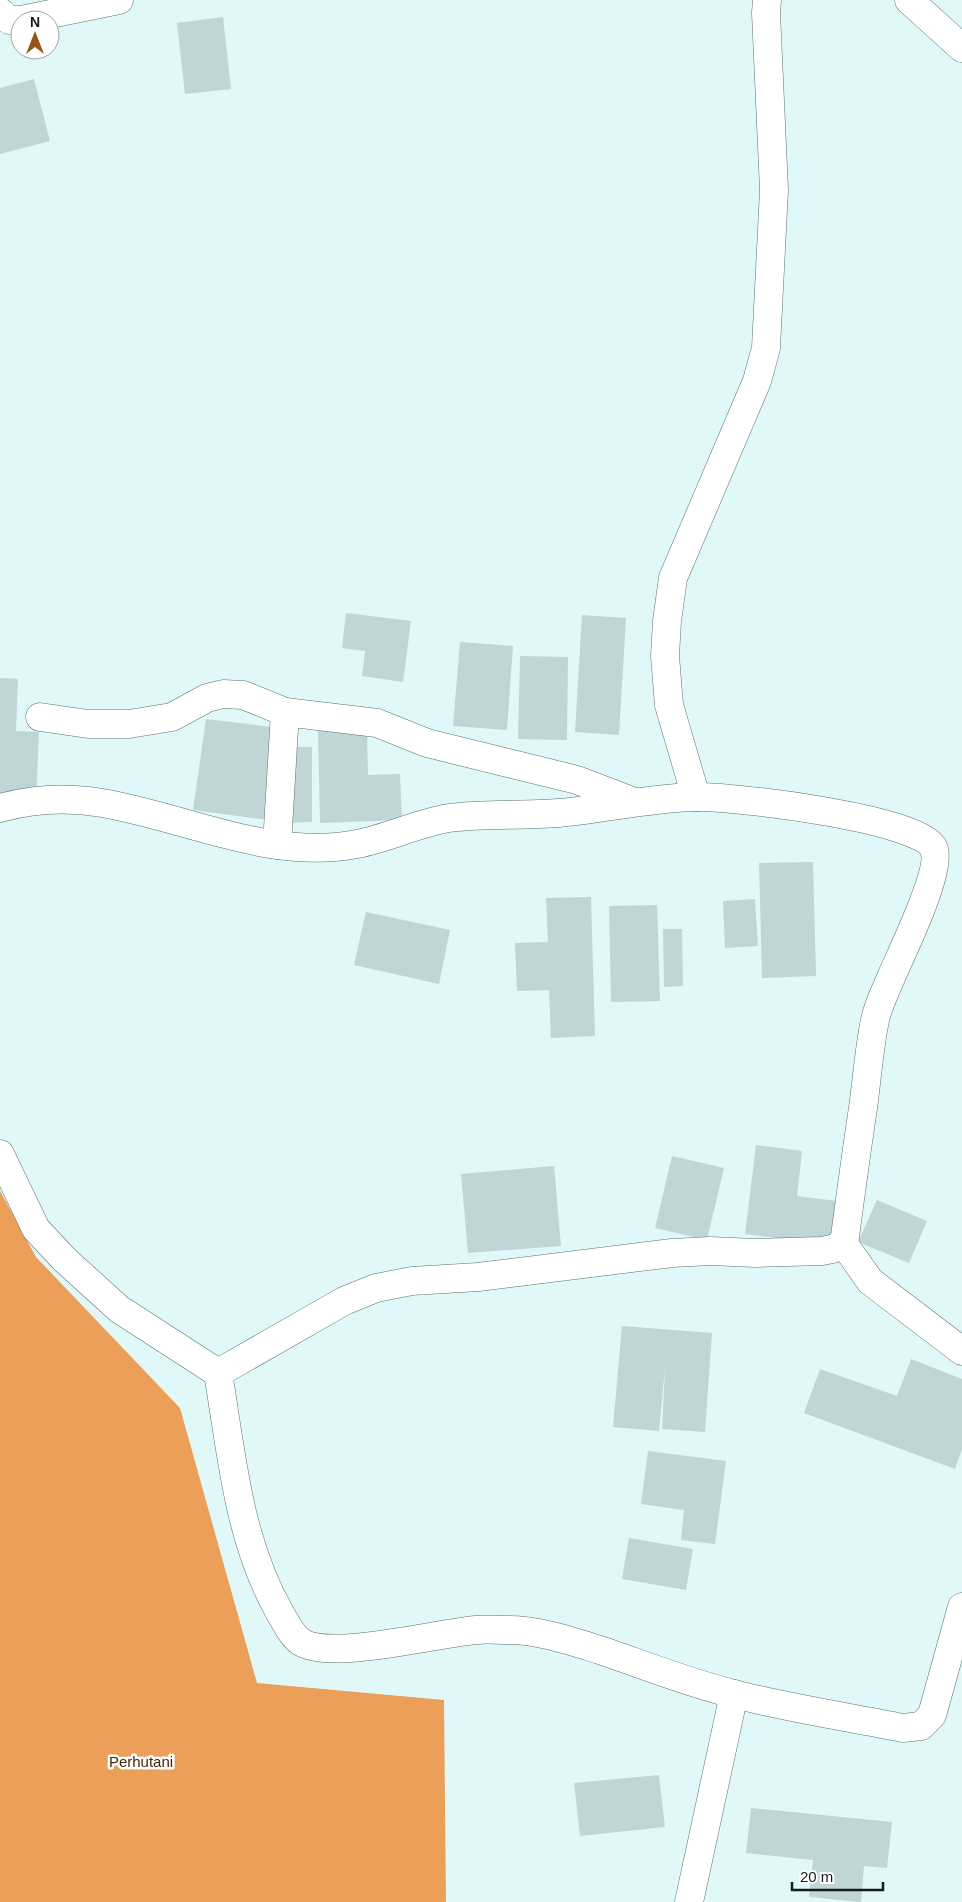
<svg xmlns="http://www.w3.org/2000/svg" width="962" height="1902" font-family="Helvetica,sans-serif">
<rect width="100%" height="100%" fill="#e1f8f8"/>
<!-- forest -->
<polygon fill="#ec9f59" points="0,1191 36,1257 180,1408 257,1683 444,1700 446,1902 0,1902"/>
<!-- building -->
<g fill="#bfd5d6">
<polygon points="223,17 231,89 185,94 177,23"/>
<polygon points="34,79 50,141 0,154 0,88"/>
<polygon points="346,613 411,621 403,682 362,676 365,651 342,648"/>
<polygon points="582,615 626,618 619,735 575,732"/>
<polygon points="460,642 513,646 507,730 453,726"/>
<polygon points="520,656 568,657 567,740 518,739"/>
<polygon points="0,678 18,679 16,731 39,732 36,800 0,799"/>
<polygon points="206,719 280,728 268,820 193,810"/>
<polygon points="367,730 368,775 400,774 402,820 320,823 318,731"/>
<polygon points="285,747 312,747 312,822 286,823"/>
<polygon points="813,862 816,976 762,978 759,863"/>
<polygon points="591,897 595,1036 551,1038 549,990 517,991 515,943 548,942 546,898"/>
<polygon points="755,899 758,946 725,948 723,901"/>
<polygon points="657,905 660,1001 611,1002 609,906"/>
<polygon points="366,912 450,930 439,984 354,965"/>
<polygon points="663,929 682,929 683,986 664,987"/>
<polygon points="756,1145 802,1151 797,1196 837,1201 831,1245 745,1234"/>
<polygon points="672,1156 724,1168 707,1240 655,1228"/>
<polygon points="554,1166 561,1246 468,1253 461,1174"/>
<polygon points="877,1200 927,1221 909,1263 858,1242"/>
<polygon points="622,1326 712,1333 705,1432 662,1429 665,1368 659,1431 613,1427"/>
<polygon points="911,1359 962,1379 962,1449 955,1469 804,1413 820,1369 897,1396"/>
<polygon points="648,1451 726,1461 715,1544 681,1540 684,1510 641,1504"/>
<polygon points="629,1538 693,1549 686,1590 622,1579"/>
<polygon points="659,1775 665,1827 580,1836 574,1783"/>
<polygon points="751,1808 892,1822 887,1868 864,1866 861,1902 809,1897 813,1860 746,1853"/>
</g>
<g fill="none" stroke-linecap="round" stroke-linejoin="round">
<!-- street casing -->
<g stroke="#5c7071" stroke-width="29">
<g id="street">
<polyline points="0,12 9,20 21,20 119,0"/>
<polyline points="40,717 88,724 129,724 172,717 207,698 223,694 243,695 285,712"/>
<polyline points="696,797 669,705 665,656 667,621 673,578 757,381 766,348 774,190 766,13 767,0"/>
<path d="M 0,808 C 33,799 68,797 102,803 C 186,817 270,861 357,844 C 388,838 418,823 449,818 C 486,813 522,816 559,813 C 604,809 649,798 695,797 C 731,796 917,818 933,847 C 944,867 902,952 892,975 C 886,990 878,1005 875,1020 C 869,1049 867,1079 863,1108 C 856,1154 850,1199 844,1244 L 832,1249 L 822,1251 L 755,1253 L 710,1251 L 672,1253 L 478,1277 L 412,1281 L 376,1288 L 344,1301 L 218,1373"/>
<polyline points="277,845 285,712 377,723 427,743 577,780 632,801"/>
<path d="M 0,1154 L 36,1229 L 65,1260 L 119,1309 L 218,1373 C 232,1456 238,1539 280,1613 C 286,1623 292,1636 301,1642 C 331,1661 438,1633 476,1630 C 486,1629 497,1630 508,1630 C 539,1630 571,1641 600,1650 C 644,1665 689,1683 734,1694 C 788,1708 848,1717 903,1728 L 921,1726 L 932,1715 L 962,1607"/>
<polyline points="844,1244 870,1281 962,1351"/>
<polyline points="689,1902 734,1694"/>
</g>
</g>
<!-- secondary casing -->
<g stroke="#5c7071" stroke-width="29">
<polyline id="secondary" points="909,0 962,48"/>
</g>
<!-- street -->
<use href="#street" stroke="#fff" stroke-width="28"/>
<!-- secondary -->
<use href="#secondary" stroke="#fff" stroke-width="28"/>
</g>
<g text-anchor="middle" stroke-width="5" stroke-linejoin="round" paint-order="stroke">
<!-- park labels -->
<g font-size="15" fill="#442607" stroke="#fff">
<text x="141" y="1767">Perhutani</text>
</g>
</g>
<!-- north arrow -->
<g transform="translate(35 35)"><circle r="24" fill="#ffffff" stroke="#a1a4a4"/>
<path d="M0-4L9 19L0 12L-9 19Z" fill="#925617"/>
<text y="-8" font-size="14" font-weight="bold" text-anchor="middle" fill="#131b1b">N</text>
</g>
<!-- scale -->
<path d="M792 1882v8h91v-8" fill="none" stroke="#131b1b" stroke-width="2.5"/>
<text x="800" y="1882" font-size="15" fill="#131b1b" stroke="#ffffff" stroke-width="4" paint-order="stroke">20 m</text>
</svg>
